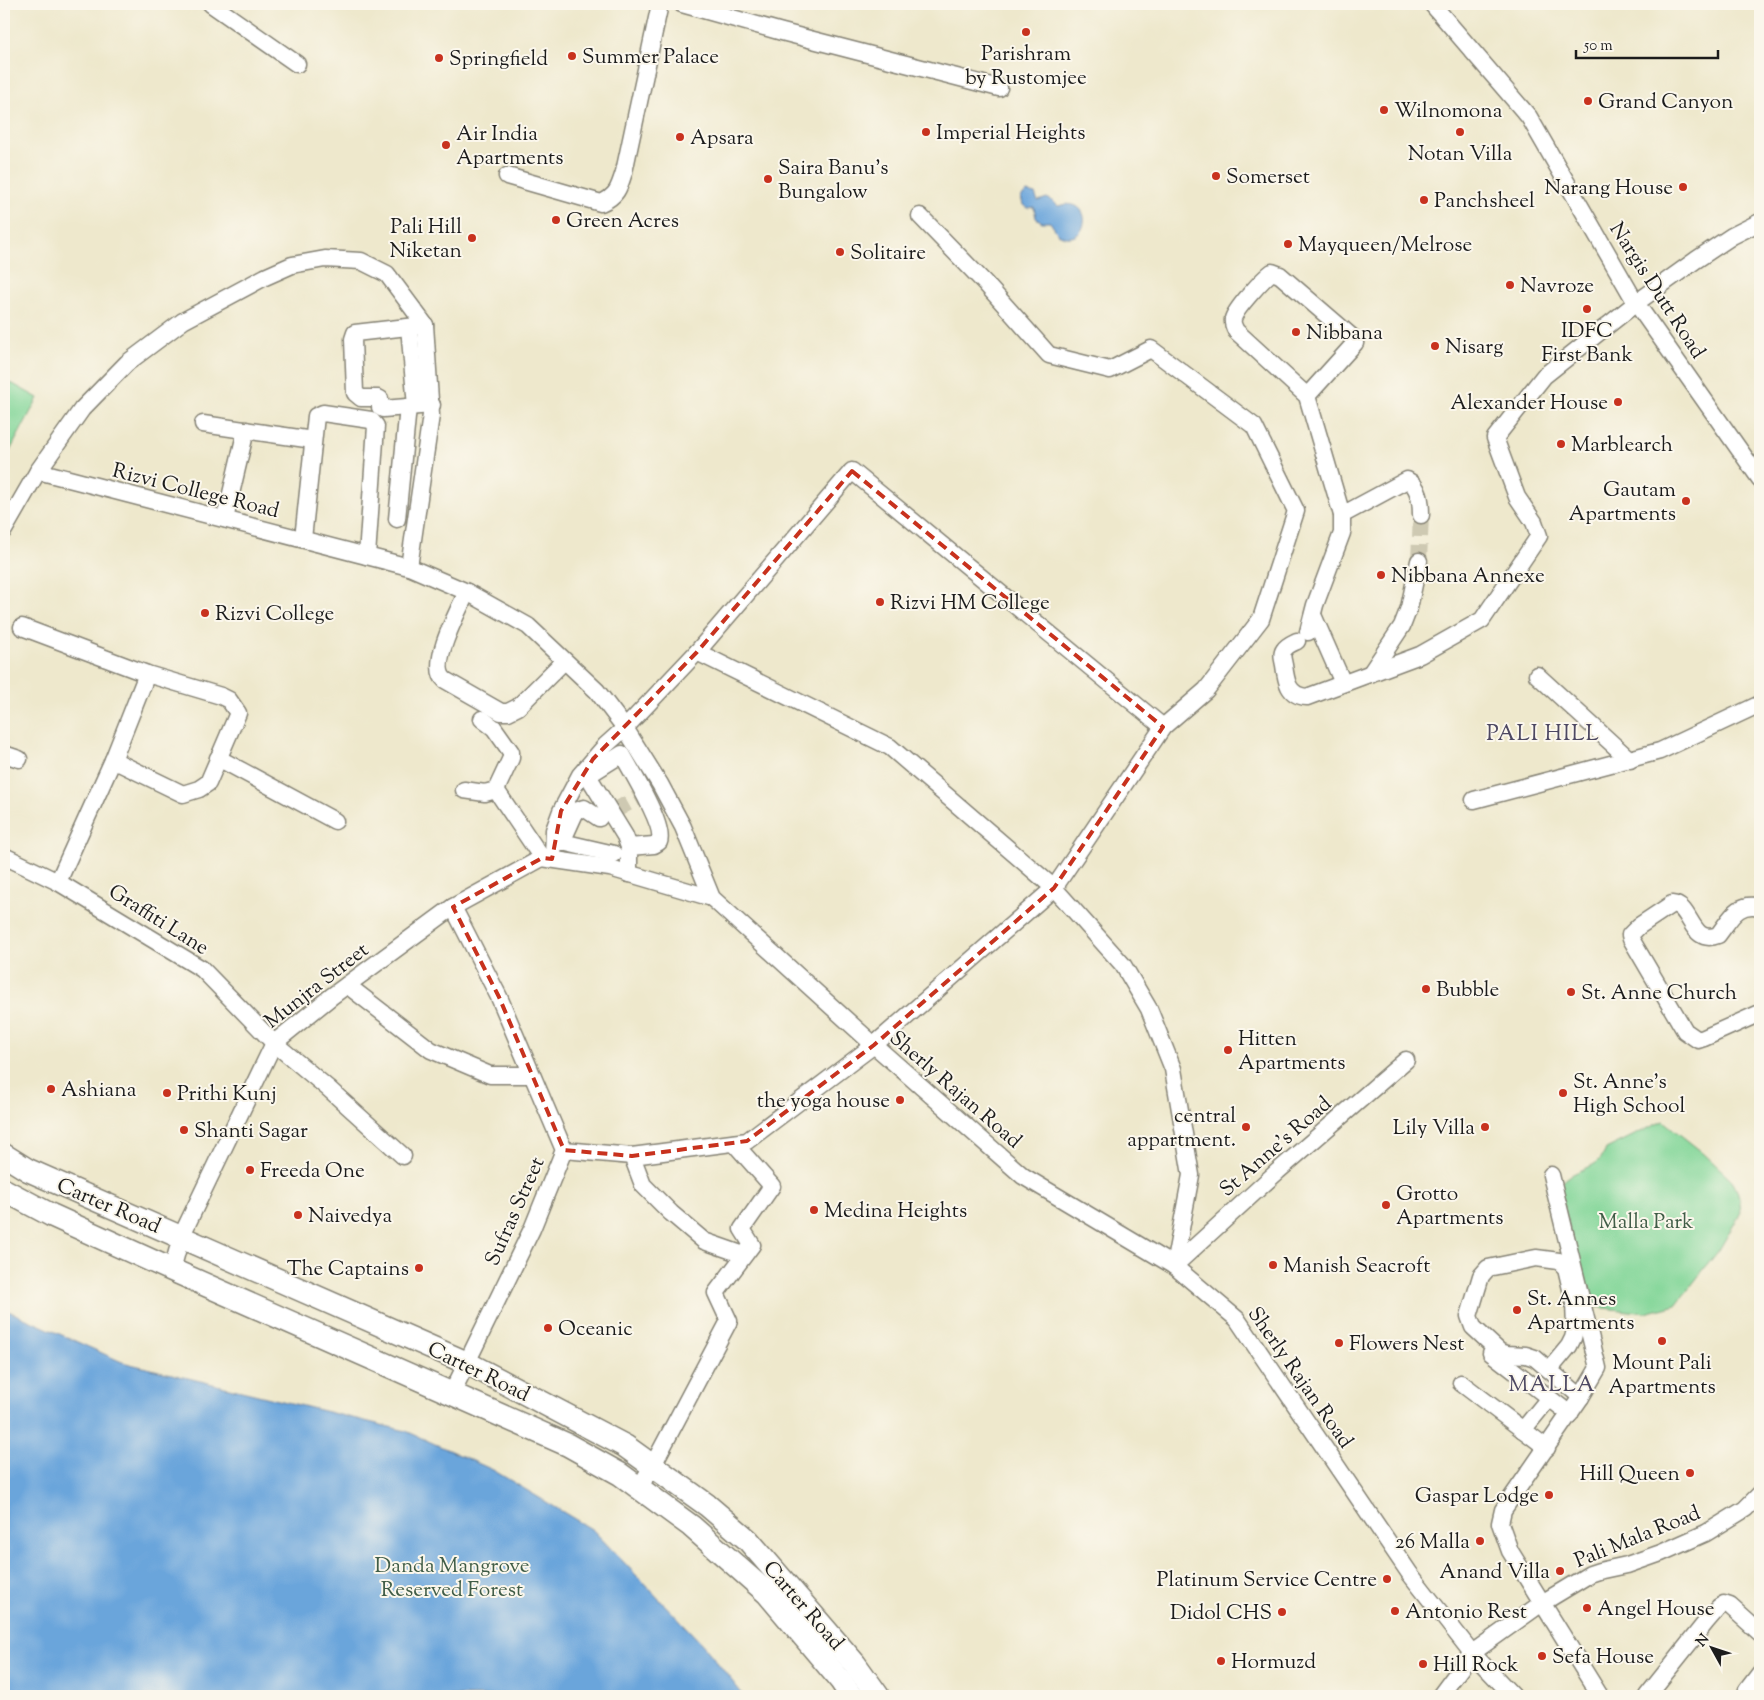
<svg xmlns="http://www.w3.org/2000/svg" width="1764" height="1700" font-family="'Sorts Mill Goudy',serif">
<rect width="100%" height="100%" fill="#fbf7ec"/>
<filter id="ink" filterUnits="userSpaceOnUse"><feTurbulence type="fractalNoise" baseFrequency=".02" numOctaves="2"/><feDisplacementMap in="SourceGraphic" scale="10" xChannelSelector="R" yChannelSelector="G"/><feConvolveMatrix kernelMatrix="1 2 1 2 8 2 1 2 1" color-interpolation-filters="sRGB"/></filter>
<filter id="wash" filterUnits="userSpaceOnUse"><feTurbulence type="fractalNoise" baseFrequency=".0096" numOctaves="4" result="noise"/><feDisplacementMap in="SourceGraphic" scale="20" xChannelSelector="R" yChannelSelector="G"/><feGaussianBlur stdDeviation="1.12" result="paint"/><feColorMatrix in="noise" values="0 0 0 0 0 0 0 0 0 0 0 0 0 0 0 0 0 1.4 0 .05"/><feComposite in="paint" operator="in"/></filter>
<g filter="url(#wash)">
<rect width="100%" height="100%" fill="#eee8cc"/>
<!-- green -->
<g fill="#82d698" stroke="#4f795a">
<polygon points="4,379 38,398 4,462"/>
<path d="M 1663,1121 L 1702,1152 L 1732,1180 L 1738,1193 L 1740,1214 L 1719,1250 L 1676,1305 L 1646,1313 L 1588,1306 L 1559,1187 C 1561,1184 1564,1180 1567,1178 C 1581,1167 1599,1169 1606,1149 Z"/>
</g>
<!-- water -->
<g fill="#6aa5db" stroke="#43607c">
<path d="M 1027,192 L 1035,194 L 1038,201 L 1047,198 L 1054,202 L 1058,206 C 1097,194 1089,251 1058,234 L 1050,222 L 1042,222 L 1036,218 L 1034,207 L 1027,208 L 1023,205 L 1021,197 Z"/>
<polygon points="4,1309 122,1362 406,1431 493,1470 593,1530 704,1646 744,1696 4,1696"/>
</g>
</g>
<g filter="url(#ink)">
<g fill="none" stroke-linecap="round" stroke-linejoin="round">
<!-- minor-tunnel -->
<g stroke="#cec9b2" stroke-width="16" stroke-dasharray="16 8" stroke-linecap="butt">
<polyline points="1419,561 1421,515"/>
<polyline points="614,811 641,796"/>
</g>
<!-- minor casing -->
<g stroke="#858274" stroke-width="19">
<g id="minor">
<polyline points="211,4 297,64"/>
<polyline points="682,4 782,32 999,88"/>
<polyline points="1432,4 1529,117 1636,303 1760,479"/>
<path d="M 507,176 L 601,203 C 617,196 619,188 624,172 L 660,4"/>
<polyline points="425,325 355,333 353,339 355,393 361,398 378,398 380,399 380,407 383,409 432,405"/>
<polyline points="409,327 416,406"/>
<path d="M 1307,396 L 1355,343 L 1352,337 L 1280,275 L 1272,272 C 1264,278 1235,309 1233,319 C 1232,323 1234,327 1236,331 L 1307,396 L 1342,515 L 1342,533 L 1315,605 L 1308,632"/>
<polyline points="203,424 313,440"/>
<polyline points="38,471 82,409 127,363 183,321 265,277 292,265 325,259 361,261 387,274 425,325 431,415 409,567"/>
<path d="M 1342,515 L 1407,480 C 1420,486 1421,503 1421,515"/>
<polyline points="225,519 246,430"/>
<polyline points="397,519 408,407"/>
<polyline points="4,530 38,471 409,567 467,592 528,626 597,691 625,728 660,784 683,827 712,898 874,1045 1023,1176 1174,1266 1237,1319 1410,1574 1472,1653 1513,1696"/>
<polyline points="303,539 316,416 323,413 371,420 376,426 367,556"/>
<path d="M 467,592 C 459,609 428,666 445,680 L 501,712 L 508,712 L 518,707 L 564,661"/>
<polyline points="1313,615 1343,683"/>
<polyline points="22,627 147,674 221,696 229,700 238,713 208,783 199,789 183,794 113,760"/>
<path d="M 1297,641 C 1293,643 1287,645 1284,650 C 1281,654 1283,660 1284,665 C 1286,681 1288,696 1307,697 L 1420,655 L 1482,620 L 1539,536 L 1534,522 L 1517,497 L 1495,438 L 1544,376 L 1636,303 L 1696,260 L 1732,236 L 1760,222"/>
<polyline points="697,652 890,747 1054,888 1123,965 1149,1009 1173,1069 1191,1175 1174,1266"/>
<polyline points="1370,674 1402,626 1409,608 1419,561"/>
<polyline points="1537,675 1630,760"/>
<polyline points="4,754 19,759"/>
<polyline points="218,758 335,821"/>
<polyline points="464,790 485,793 496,790 511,758 511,752 494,728 482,719"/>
<polyline points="496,790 542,858"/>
<polyline points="1474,800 1660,751 1760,704"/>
<polyline points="599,818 584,808 576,811 562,842 614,854"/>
<path d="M 629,847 L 654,845 L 659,842 C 666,828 631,770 622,754 L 592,773 L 590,779 L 625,836 L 629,847 L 629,874"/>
<polyline points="4,856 58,882 202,969 274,1043 329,1089 403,1156"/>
<polyline points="542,858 610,868 712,898"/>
<polyline points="553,859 554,830 561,811 580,775 606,745 625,728 697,652 852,471 1163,727"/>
<polyline points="58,882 113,760 147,674"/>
<path d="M 1760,907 C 1737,901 1730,920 1718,935 C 1690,946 1692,905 1672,904 L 1639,926 L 1630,935 L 1631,939 L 1685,1031 L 1698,1040 L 1704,1038 L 1760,1013"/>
<polyline points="347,985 431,1050 490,1075 532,1075"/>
<polyline points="564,1150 632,1156 747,1141 874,1045 1054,888 1163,727 1206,690 1261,619 1296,511 1254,426 1151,349 1110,370 1049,355 985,283 920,216"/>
<polyline points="632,1156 643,1185 671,1213 704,1241 744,1255"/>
<polyline points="1551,1175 1598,1368 1581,1397 1503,1510 1500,1523 1510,1551 1600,1696"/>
<polyline points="1174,1266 1278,1171 1406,1060"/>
<polyline points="172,1270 181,1237 274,1043 332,996 453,907 542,858"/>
<polyline points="1491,1353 1570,1414"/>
<polyline points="1550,1369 1569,1346 1573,1338 1575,1330 1574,1302 1566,1268 1559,1261 1536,1258 1488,1268 1481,1276 1469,1316 1473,1327 1500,1352 1507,1354 1526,1355 1535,1358 1581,1397"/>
<polyline points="1461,1383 1547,1448"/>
<polyline points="452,1393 532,1229 564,1150 499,997 453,907"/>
<polyline points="1523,1430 1549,1398"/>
<polyline points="639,1488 653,1465 729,1321 716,1293 752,1245 742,1229 772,1186 734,1143"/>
<polyline points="1440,1696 1472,1653 1542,1603 1590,1574 1599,1571 1627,1565 1661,1553 1706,1533 1745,1509 1760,1494"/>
<polyline points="1647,1696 1706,1622 1719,1607 1724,1604 1730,1606 1760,1633"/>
<polyline points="1750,1696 1747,1690 1760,1673"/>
</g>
</g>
<!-- secondary casing -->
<g stroke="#858274" stroke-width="25">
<g id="secondary">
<polyline points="4,1155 28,1170 467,1363 625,1446 707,1505 748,1540 855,1664 878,1696"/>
<polyline points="4,1190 51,1215 172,1270 568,1445 620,1474 691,1526 767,1593 841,1681 851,1696"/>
</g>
</g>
<!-- minor -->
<use href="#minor" stroke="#fff" stroke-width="16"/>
<!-- secondary -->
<use href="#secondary" stroke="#fff" stroke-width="22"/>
</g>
</g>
<!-- marked area -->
<path fill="none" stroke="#c8321e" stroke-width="4" stroke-dasharray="10 6" stroke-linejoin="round" d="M 852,471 L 1163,727 L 1054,888 L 874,1045 L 747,1141 L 632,1156 L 564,1150 L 499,997 L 453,907 L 542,858 L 552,859 L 561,811 L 593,759 L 697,652 Z"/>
<!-- markers -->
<g fill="#c8321e" stroke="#fbf7ec" stroke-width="2">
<circle cx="1026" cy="32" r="5"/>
<circle cx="572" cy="56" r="5"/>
<circle cx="439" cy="58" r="5"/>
<circle cx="1588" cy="101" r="5"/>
<circle cx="1384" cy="110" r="5"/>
<circle cx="926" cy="132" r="5"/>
<circle cx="1460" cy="132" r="5"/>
<circle cx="680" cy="137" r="5"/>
<circle cx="446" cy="145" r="5"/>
<circle cx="1216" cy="176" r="5"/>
<circle cx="768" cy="179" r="5"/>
<circle cx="1683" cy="187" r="5"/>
<circle cx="1424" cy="200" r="5"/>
<circle cx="556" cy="220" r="5"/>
<circle cx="472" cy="238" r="5"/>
<circle cx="1288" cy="244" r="5"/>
<circle cx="840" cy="252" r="5"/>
<circle cx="1510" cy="285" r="5"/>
<circle cx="1587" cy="309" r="5"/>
<circle cx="1296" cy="332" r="5"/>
<circle cx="1435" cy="346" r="5"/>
<circle cx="1618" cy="402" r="5"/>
<circle cx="1561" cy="444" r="5"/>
<circle cx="1686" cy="501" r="5"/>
<circle cx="1381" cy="575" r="5"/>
<circle cx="880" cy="602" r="5"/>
<circle cx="205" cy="613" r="5"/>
<circle cx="1426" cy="989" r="5"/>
<circle cx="1571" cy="992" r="5"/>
<circle cx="1228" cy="1050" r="5"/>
<circle cx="51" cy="1089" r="5"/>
<circle cx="167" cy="1093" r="5"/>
<circle cx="1563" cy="1093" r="5"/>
<circle cx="900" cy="1100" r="5"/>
<circle cx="1246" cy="1127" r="5"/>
<circle cx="1485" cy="1127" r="5"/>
<circle cx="184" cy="1130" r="5"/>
<circle cx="250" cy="1170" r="5"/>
<circle cx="1386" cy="1205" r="5"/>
<circle cx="814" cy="1210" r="5"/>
<circle cx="298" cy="1215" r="5"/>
<circle cx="1273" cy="1265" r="5"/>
<circle cx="419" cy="1268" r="5"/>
<circle cx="1517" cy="1310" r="5"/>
<circle cx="548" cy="1328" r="5"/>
<circle cx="1662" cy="1341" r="5"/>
<circle cx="1339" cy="1343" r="5"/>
<circle cx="1690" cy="1473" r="5"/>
<circle cx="1549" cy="1495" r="5"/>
<circle cx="1480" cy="1541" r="5"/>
<circle cx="1560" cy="1571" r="5"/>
<circle cx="1387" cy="1579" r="5"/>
<circle cx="1587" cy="1608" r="5"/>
<circle cx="1395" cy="1611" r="5"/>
<circle cx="1282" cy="1612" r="5"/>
<circle cx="1542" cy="1656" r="5"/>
<circle cx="1221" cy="1661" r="5"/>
<circle cx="1423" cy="1664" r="5"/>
</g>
<g text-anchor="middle" stroke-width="4" stroke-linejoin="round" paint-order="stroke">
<!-- poi labels -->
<g font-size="21" fill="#1c1c1c" stroke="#fbf7ec" text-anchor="start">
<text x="1026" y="60" text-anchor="middle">Parishram<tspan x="1026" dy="24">by Rustomjee</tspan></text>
<text x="582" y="63">Summer Palace</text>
<text x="449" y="65">Springfield</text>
<text x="1598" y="108">Grand Canyon</text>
<text x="1394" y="117">Wilnomona</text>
<text x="936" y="139">Imperial Heights</text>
<text x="456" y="140">Air India<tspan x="456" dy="24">Apartments</tspan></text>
<text x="690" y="144">Apsara</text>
<text x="1460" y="160" text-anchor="middle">Notan Villa</text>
<text x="778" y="174">Saira Banu's<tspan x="778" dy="24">Bungalow</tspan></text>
<text x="1226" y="183">Somerset</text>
<text x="1673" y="194" text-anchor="end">Narang House</text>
<text x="1434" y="207">Panchsheel</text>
<text x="566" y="227">Green Acres</text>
<text x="462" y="233" text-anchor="end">Pali Hill<tspan x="462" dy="24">Niketan</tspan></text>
<text x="1298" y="251">Mayqueen/Melrose</text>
<text x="850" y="259">Solitaire</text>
<text x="1520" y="292">Navroze</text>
<text x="1587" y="337" text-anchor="middle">IDFC<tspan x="1587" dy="24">First Bank</tspan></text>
<text x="1306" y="339">Nibbana</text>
<text x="1445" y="353">Nisarg</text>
<text x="1608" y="409" text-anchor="end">Alexander House</text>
<text x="1571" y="451">Marblearch</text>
<text x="1676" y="496" text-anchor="end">Gautam<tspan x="1676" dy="24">Apartments</tspan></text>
<text x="1391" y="582">Nibbana Annexe</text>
<text x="890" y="609">Rizvi HM College</text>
<text x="215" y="620">Rizvi College</text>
<text x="1436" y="996">Bubble</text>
<text x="1581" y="999">St. Anne Church</text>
<text x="1238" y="1045">Hitten<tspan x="1238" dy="24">Apartments</tspan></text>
<text x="1573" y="1088">St. Anne's<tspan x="1573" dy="24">High School</tspan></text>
<text x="61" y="1096">Ashiana</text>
<text x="177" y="1100">Prithi Kunj</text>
<text x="890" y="1107" text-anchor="end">the yoga house</text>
<text x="1236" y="1122" text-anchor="end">central<tspan x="1236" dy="24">appartment.</tspan></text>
<text x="1475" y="1134" text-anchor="end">Lily Villa</text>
<text x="194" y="1137">Shanti Sagar</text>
<text x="260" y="1177">Freeda One</text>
<text x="1396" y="1200">Grotto<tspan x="1396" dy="24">Apartments</tspan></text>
<text x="824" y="1217">Medina Heights</text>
<text x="308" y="1222">Naivedya</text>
<text x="1283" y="1272">Manish Seacroft</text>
<text x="409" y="1275" text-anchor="end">The Captains</text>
<text x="1527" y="1305">St. Annes<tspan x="1527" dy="24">Apartments</tspan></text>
<text x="558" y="1335">Oceanic</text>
<text x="1349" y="1350">Flowers Nest</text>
<text x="1662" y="1369" text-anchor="middle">Mount Pali<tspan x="1662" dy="24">Apartments</tspan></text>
<text x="1680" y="1480" text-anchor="end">Hill Queen</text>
<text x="1539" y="1502" text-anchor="end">Gaspar Lodge</text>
<text x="1470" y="1548" text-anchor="end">26 Malla</text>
<text x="1550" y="1578" text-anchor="end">Anand Villa</text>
<text x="1377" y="1586" text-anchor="end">Platinum Service Centre</text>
<text x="1597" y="1615">Angel House</text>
<text x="1405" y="1618">Antonio Rest</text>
<text x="1272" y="1619" text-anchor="end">Didol CHS</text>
<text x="1552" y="1663">Sefa House</text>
<text x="1231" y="1668">Hormuzd</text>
<text x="1433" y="1671">Hill Rock</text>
</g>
<!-- street labels -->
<g font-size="21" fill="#1c1c1c" stroke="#fbf7ec">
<text transform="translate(1658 290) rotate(57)" y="7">Nargis Dutt Road</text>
<text transform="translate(196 490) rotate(14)" y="7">Rizvi College Road</text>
<text transform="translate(159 919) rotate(32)" y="7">Graffiti Lane</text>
<text transform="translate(316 985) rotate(-38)" y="7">Munjra Street</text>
<text transform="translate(956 1089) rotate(41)" y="7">Sherly Rajan Road</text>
<text transform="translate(1275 1146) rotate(-41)" y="7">St Anne's Road</text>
<text transform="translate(109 1205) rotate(23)" y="7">Carter Road</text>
<text transform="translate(514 1211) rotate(-66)" y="7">Sufras Street</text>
<text transform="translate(479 1371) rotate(26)" y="7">Carter Road</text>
<text transform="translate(1301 1377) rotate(55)" y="7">Sherly Rajan Road</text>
<text transform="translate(1637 1536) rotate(-22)" y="7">Pali Mala Road</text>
<text transform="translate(804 1605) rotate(49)" y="7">Carter Road</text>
</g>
<!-- park labels -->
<g font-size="21" fill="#405d47" stroke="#fbf7ec">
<text x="1646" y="1228">Malla Park</text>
<text x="452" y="1572">Danda Mangrove<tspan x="452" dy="24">Reserved Forest</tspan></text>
</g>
<!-- neighbourhood labels -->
<g font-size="22" letter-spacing="1" fill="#4d4862" stroke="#fbf7ec">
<text x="1543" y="740">PALI HILL</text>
<text x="1552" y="1391">MALLA</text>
</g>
</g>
<!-- margin -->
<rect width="1764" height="1700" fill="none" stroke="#fbf7ec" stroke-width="20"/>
<!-- north arrow -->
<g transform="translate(1712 1648) rotate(310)" stroke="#fbf7ec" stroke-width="4" paint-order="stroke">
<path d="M0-4L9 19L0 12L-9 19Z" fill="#1c1c1c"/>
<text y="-8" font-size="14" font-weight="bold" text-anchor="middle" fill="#1c1c1c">N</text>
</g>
<!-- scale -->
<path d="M1576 50v8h142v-8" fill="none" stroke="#1c1c1c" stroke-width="2.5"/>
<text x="1584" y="50" font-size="15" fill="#1c1c1c" stroke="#fbf7ec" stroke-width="4" paint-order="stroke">50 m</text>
</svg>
